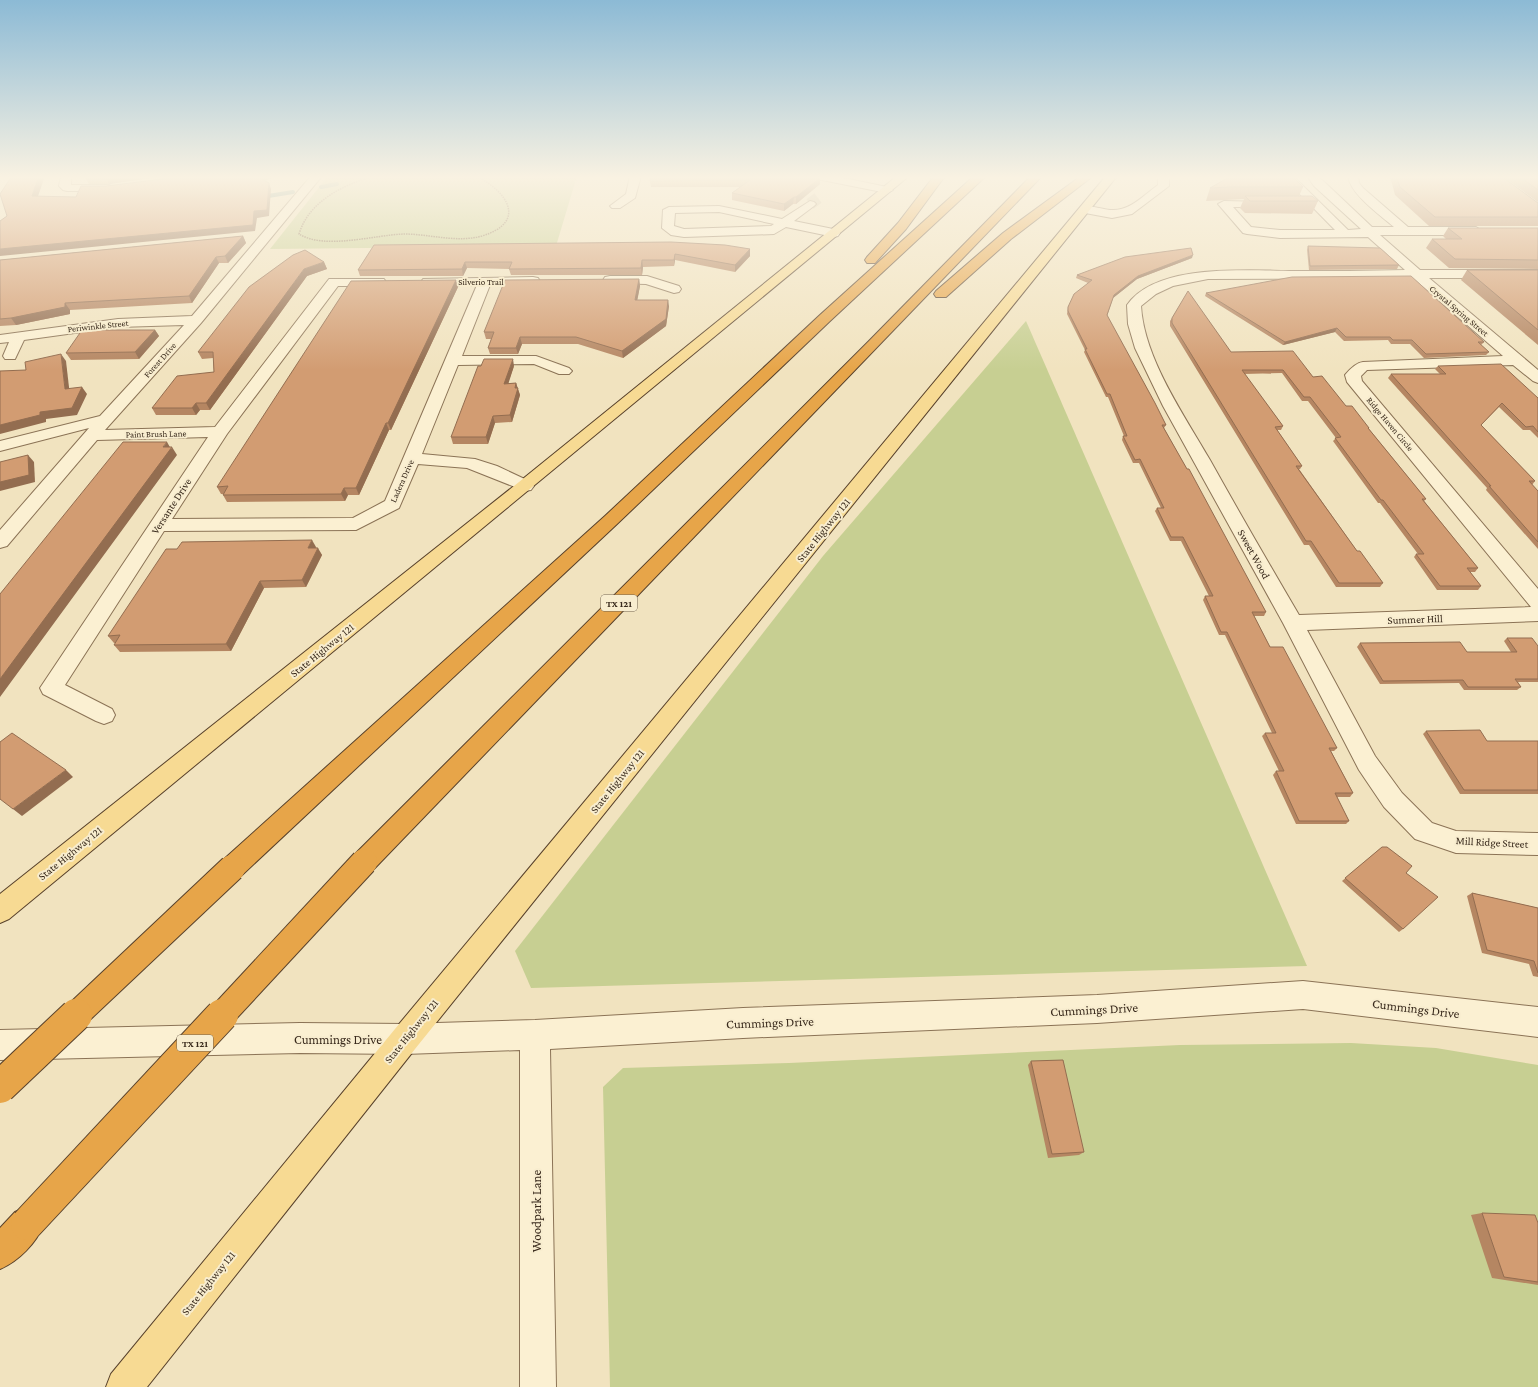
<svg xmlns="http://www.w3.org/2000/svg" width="1538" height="1387" font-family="'Crimson Pro',serif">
<rect width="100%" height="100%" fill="#f1e3bf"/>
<!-- green -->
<g fill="#c7cf92">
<polygon points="328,176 577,176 556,246 270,249"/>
<polygon points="1026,321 1307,966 531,988 515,951 823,556"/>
<polygon points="1351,1043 1436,1048 1538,1065 1538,1387 610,1387 603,1087 623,1068 789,1063 1180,1045"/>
</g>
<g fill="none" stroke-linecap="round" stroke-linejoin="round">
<!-- stream -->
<g stroke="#699188" stroke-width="4">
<polyline points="321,187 337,184"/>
<polyline points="262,197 293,192"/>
</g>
<!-- minor-tunnel -->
<polyline stroke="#ccbe9e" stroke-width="12" stroke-dasharray="12 6" stroke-linecap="butt" points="810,204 818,198"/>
<!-- minor casing -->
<g stroke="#8b7356" stroke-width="2">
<g id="minor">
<polygon points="61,176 71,176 71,185 109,185 115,188 109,191 67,191 63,190 59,186"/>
<polygon points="311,176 322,176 201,323 105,430 215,427 329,279 384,279 386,282 384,285 379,286 338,286 227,434 172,519 353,518 385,501 477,285 428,286 423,285 421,282 423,279 533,277 538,278 540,281 538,284 490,285 462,356 536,356 569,368 572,371 569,374 559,374 534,364 458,365 422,454 475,459 497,466 531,482 534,486 531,490 525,491 467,468 418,464 399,508 356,530 164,531 65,685 112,709 115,715 112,721 104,724 96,721 43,694 40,688 208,437 97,440 7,546 0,548 0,530 89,428 0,451 0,441 100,416 184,325 118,327 24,340 15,359 5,359 3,356 9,342 0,343 0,335 118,319 192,316"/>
<polygon points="630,176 641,176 635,198 620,208 612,208 610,206 626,194"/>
<polygon points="812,176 834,176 887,187 893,190 887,193 817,179"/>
<path d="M 1158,176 L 1169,176 L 1169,186 L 1132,214 L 1112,218 L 1085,213 L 1079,210 C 1085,202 1103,210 1112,210 C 1130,211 1144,195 1158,185 Z"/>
<path d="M 1282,176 L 1293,176 L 1348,230 L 1361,229 L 1314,186 L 1307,176 L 1318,176 L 1372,227 L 1394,227 C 1380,215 1350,194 1348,176 L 1358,176 L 1359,183 L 1363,188 L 1408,227 L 1476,227 L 1482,231 L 1476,235 L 1380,235 L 1420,270 L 1538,270 L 1538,278 L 1429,278 L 1538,370 L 1538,383 L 1533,381 L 1513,365 L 1367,370 L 1361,376 L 1362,381 L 1538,589 L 1538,621 L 1307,630 L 1375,756 L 1402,793 L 1432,823 L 1456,831 L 1538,833 L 1538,855 L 1456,853 L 1415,839 L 1384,807 L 1359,770 L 1283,623 L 1163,406 L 1135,348 L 1128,324 L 1127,305 C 1157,262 1249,271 1295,271 C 1331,271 1368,271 1405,270 L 1368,237 L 1280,238 L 1247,234 L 1243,233 L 1218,204 L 1224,201 L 1266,202 L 1268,204 L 1266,206 L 1262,207 L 1233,207 L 1251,227 L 1280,230 L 1335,230 ZM 1413,278 L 1503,356 L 1363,362 C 1356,363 1350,369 1345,375 L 1347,382 L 1531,607 L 1299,615 C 1269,564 1239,512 1210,460 C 1184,415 1144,358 1141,306 L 1156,294 L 1173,286 L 1208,279 Z"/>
<path d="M 810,201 L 814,202 L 816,204 L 814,206 L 794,221 L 838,230 L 840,233 L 838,236 L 834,237 L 786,227 L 774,234 L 684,237 L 671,235 L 662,228 L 663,210 L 669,207 L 719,206 L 782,219 ZM 719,212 L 774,224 L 771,226 L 684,229 L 674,226 L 675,213 Z"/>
<polygon points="610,276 647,276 679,286 681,289 679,292 674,293 646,284 605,283 603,280 605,277"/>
<polygon points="1303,981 1538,1007 1538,1037 1303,1009 1097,1023 743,1038 550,1049 556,1387 520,1387 520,1050 405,1054 300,1053 0,1060 0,1030 300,1023 405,1024 535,1020 743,1008 1097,995"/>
</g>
</g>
<!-- major casing -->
<g stroke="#58412b" stroke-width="2">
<g id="major">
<polygon points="897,176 909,176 9,919 0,923 0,894 519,482"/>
<polygon points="1106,176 1117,176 415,1049 147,1387 106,1387 111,1374 395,1029"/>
</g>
</g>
<!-- highway casing -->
<g stroke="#58412b" stroke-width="2">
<g id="highway">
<polygon points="934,176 945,176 906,229 875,263 867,263 865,260 867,257 898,223"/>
<polygon points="974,176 986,176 830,321 617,524 241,876 232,880 223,876 219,868 223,860 605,516 820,315"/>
<polygon points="1031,176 1042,176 373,870 364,874 355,870 351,862 355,854 869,341"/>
<polygon points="1081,176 1093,176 1011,239 946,297 936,297 934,294 936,291 1003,233"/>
<path d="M 27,1207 L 39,1212 L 44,1224 C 36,1243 19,1261 0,1269 L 0,1228 L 15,1212 Z"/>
</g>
</g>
<!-- path -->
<path stroke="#8b7356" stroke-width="1.5" stroke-dasharray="1.5 1" stroke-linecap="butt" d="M 374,176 C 343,185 309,201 299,234 C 325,250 374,235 404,234 C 429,234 457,243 482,236 C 528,222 507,191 476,176"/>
<!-- minor -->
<use href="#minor" fill="#fbf0d2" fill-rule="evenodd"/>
<!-- major -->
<use href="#major" fill="#f7da93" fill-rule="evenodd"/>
<!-- highway -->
<use href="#highway" fill="#e7a549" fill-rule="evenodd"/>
<!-- highway-bridge-far1 casing -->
<g stroke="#58412b" stroke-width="28" stroke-linecap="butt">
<g id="highway-bridge-far1">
<polyline points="75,1016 232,868"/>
<polyline points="221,1016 364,862"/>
</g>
</g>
<!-- highway-bridge casing -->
<g stroke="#58412b" stroke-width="34" stroke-linecap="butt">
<g id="highway-bridge">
<polyline points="0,1087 76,1015"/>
<polyline points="27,1224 222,1015"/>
</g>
</g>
<!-- highway-bridge-far1 -->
<use href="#highway-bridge-far1" stroke="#e7a549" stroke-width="26"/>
<!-- highway-bridge -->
<use href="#highway-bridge" stroke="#e7a549" stroke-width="32"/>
</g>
<!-- wall -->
<g fill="#b58662">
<polygon points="86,176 164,176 109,184 89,184 85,177"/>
<polygon points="1231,176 1303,187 1299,196 1318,201 1312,214 1245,213 1240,208 1244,199 1206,201 1210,188"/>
<polygon points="1390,176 1501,176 1538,203 1538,226 1429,226 1395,195"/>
<polygon points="1502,176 1538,176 1538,202"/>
<polygon points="677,178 820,178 820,184 796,204 793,204 784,211 732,200 732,193 741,187 651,187 650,181"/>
<polygon points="1448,228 1538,228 1538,269 1449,268 1426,248 1432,239 1446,239 1443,236"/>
<polygon points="243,236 246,243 228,263 219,263 192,303 70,310 70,314 16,325 0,326 0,260"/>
<polygon points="374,245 750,256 735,272 675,260 674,266 643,267 642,275 511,275 509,269 467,268 463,276 360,276 358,270"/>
<polygon points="1308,246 1399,265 1397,269 1309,270 1307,250"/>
<polygon points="1192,258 1137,279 1113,298 1107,316 1166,425 1164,428 1266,612 1264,616 1254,616 1270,647 1337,748 1334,751 1331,751 1353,793 1350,797 1337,797 1349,821 1346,824 1296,824 1273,775 1276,771 1279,771 1262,736 1265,733 1272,733 1225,635 1219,635 1203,600 1205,596 1209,596 1181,541 1170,541 1155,511 1157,508 1161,508 1139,463 1133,463 1122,440 1123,436 1124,436 1108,397 1106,397 1084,352 1085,350 1067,314 1068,307 1088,283 1076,278 1077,275"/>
<polygon points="324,262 327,269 307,276 210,410 200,410 196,415 156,415 152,408 214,372 213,358 202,359 198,352"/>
<polygon points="1467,270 1538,270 1538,345 1461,280"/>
<polygon points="639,279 640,286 637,300 669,306 666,326 623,358 578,344 522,344 518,354 490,354 488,348 491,339 486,339 484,332"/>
<polygon points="458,287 391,430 389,430 359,495 348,495 345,501 227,502 223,495 224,494 221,494 217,487"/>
<polygon points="1206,293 1484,342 1481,345 1489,352 1486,355 1424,358 1410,344 1391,344 1388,340 1344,341 1335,332 1283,345 1205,296"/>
<polygon points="1172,318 1231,352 1313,377 1369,428 1369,429 1426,499 1424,501 1478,568 1475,572 1470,572 1481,586 1478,590 1437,590 1414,557 1416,554 1418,554 1380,503 1378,503 1333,441 1336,438 1308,401 1302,401 1282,373 1244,374 1283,426 1281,430 1277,430 1302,466 1300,469 1299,469 1357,551 1383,583 1380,587 1336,587 1309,545 1304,545 1170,326 1170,321"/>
<polygon points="155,330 159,336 139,359 71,360 66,353"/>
<polygon points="514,366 508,383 516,383 520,395 512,422 495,423 488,444 453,444 451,437"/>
<polygon points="1438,366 1538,398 1538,438 1530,430 1523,430 1499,407 1481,425 1535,481 1532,485 1538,491 1538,549 1486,490 1487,488 1388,378 1391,374 1440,374 1435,369"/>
<polygon points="316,547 322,555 306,587 264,588 231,651 120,652 114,645 116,643 114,643 108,636"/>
<polygon points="1507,638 1538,646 1538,682 1518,682 1521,687 1517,690 1464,690 1459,683 1380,684 1357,647 1360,643 1467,652 1511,652 1504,641"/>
<polygon points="1426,731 1487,741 1538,741 1538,794 1460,794 1423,734"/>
<polygon points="1382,847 1406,873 1403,929 1399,932 1342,881"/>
<polygon points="1472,893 1538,908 1538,977 1533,976 1529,964 1482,953 1467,896"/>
<polygon points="1031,1061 1084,1152 1079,1155 1048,1158 1028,1065"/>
<polygon points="1482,1213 1538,1223 1538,1285 1492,1278 1471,1215"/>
</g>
<!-- shaded-wall -->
<g fill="#936d50">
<polygon points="39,176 45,176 36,202 32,196"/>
<polygon points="115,176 164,176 109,184 106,177"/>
<polygon points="259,176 276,176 260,183 258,177"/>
<polygon points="820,178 820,184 796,204 796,197"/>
<polygon points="269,183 271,189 269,216 257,218 255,231 0,256 0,249 254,211"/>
<polygon points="794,197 793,204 784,211 784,204"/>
<polygon points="243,236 246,243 228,263 225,256"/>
<polygon points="750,249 750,256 735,272 735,265"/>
<polygon points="675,254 675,260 674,266 674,260"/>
<polygon points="1193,255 1192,258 1137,279 1113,298 1114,295 1138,276"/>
<polygon points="216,257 219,263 192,303 189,296"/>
<polygon points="642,260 643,267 642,275 641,268"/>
<polygon points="324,262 327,269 307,276 210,410 206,403 304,269"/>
<polygon points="465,262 467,268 463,276 462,269"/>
<polygon points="639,279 640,286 636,307 635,300"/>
<polygon points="456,280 458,287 391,430 388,423"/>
<polygon points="668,300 669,306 666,326 623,358 622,351"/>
<polygon points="65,303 70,310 70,314 16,325 11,318"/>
<polygon points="1337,328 1335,332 1283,345 1285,342"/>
<polygon points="155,330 159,336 139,359 135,352"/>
<polygon points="520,337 522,344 518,354 516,348"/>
<polygon points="61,354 66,361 70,396 65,389"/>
<polygon points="513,359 514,366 506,391 504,384"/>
<polygon points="516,383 520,395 512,422 510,415 515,388"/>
<polygon points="82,387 87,394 77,415 46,419 46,422 0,434 0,425 40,412"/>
<polygon points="196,403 200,410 196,415 192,408"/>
<polygon points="493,416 495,423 488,444 486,437"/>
<polygon points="386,423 389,430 359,495 356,488"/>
<polygon points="167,442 171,449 172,447 177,455 0,697 0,679"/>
<polygon points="28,455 34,462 35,482 0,491 0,482"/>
<polygon points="344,488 348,495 345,501 341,494"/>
<polygon points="312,540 316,547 312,555 308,548"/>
<polygon points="318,548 322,555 306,587 302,580"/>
<polygon points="260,581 264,588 231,651 226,644"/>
<polygon points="66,770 73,777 22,816 13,809"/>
</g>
<!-- building -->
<g fill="#d29c72" stroke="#936d50">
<polygon points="12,176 39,176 32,196 76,197 81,186 106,186 188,176 259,176 258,177 269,183 267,210 254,211 253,225 0,249 0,221 7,216 0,194"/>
<polygon points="86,176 115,176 106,177 85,177"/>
<polygon points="651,176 669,176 677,178 714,178 730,176 812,176 820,178 796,197 794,197 784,204 732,193 750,180 650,181"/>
<polygon points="1231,176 1292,176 1303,187 1229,187 1210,188"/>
<polygon points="1396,176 1501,176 1538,203 1538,217 1435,217 1400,187"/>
<polygon points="1519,176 1538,176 1538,190"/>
<polygon points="1245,196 1312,196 1318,201 1250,201"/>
<polygon points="1448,228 1538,228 1538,260 1455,259 1432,239 1462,239"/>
<polygon points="243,236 225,256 216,257 189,296 65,303 65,307 11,318 0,319 0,260"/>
<polygon points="671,242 725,245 750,249 735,265 675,254 674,260 642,260 641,268 509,269 512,262 465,262 462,269 358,270 374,245"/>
<polygon points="1308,246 1380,248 1399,265 1310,266"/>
<polygon points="1191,248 1193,255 1138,276 1114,295 1107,315 1155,403 1166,425 1162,425 1187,469 1189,469 1266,612 1252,612 1270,647 1283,647 1337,748 1329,748 1353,793 1335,793 1349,821 1299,821 1276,771 1284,771 1265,733 1276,733 1227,632 1221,632 1205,596 1213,596 1183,537 1171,537 1157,508 1164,508 1140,459 1135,460 1123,436 1127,436 1110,394 1107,394 1085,349 1087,349 1068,311 1068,307 1074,294 1092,280 1077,275 1125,257"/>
<polygon points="305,250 324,262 304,269 206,403 196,403 192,408 152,408 177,376 214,372 213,352 198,352 249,287 293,255"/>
<polygon points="1467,270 1538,270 1538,330"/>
<polygon points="1411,276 1484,342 1478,342 1489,352 1426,354 1412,340 1393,340 1390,337 1346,337 1337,328 1285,342 1206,293 1292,277"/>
<polygon points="639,279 635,300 668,300 666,319 622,351 576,337 520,337 516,348 488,348 494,332 484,332 505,280"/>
<polygon points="456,280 388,423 386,423 356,488 344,488 341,494 223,495 228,486 217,487 351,281"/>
<polygon points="1188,291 1231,352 1293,351 1313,377 1322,376 1346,406 1352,406 1369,428 1368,428 1426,499 1422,499 1478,568 1467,568 1481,586 1440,586 1416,554 1424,554 1383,500 1381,500 1335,438 1341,437 1310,397 1304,397 1283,370 1242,370 1283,426 1275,427 1302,466 1296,466 1357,551 1360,551 1383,583 1339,583 1311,541 1306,541 1172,323 1172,318"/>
<polygon points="82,330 155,330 135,352 66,353"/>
<polygon points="61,354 65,389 82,387 72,408 40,412 40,415 0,425 0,371 26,370 25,362"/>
<polygon points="484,359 513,359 504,384 516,383 515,388 518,388 510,415 493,416 486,437 451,437 478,366 481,366"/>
<polygon points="1501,364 1538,398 1538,432 1533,426 1526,427 1502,403 1481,425 1535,481 1529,481 1538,491 1538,542 1489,486 1491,486 1391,374 1446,374 1438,366"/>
<polygon points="123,442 167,442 163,447 172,447 0,679 0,594"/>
<polygon points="28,455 29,475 0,482 0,462"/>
<polygon points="312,540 308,548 318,548 302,580 260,581 226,644 114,645 120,635 108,636 166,549 177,549 182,542"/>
<polygon points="1507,638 1532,638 1538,646 1538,679 1515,679 1521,687 1468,687 1463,680 1383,681 1360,643 1460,642 1467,652 1517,652"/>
<polygon points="1480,730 1487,741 1538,741 1538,790 1464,790 1426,731"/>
<polygon points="12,733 66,770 13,809 0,799 0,742"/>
<polygon points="1382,847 1387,847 1412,866 1406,873 1438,897 1403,929 1345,878"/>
<polygon points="1472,893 1538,908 1538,973 1534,961 1487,950"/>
<polygon points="1063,1060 1084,1152 1052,1154 1031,1061"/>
<polygon points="1482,1213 1535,1215 1538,1223 1538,1282 1504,1277"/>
</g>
<!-- sky -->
<linearGradient id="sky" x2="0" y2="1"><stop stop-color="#8cbad5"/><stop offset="0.48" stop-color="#f9f2e2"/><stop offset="1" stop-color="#f9f2e2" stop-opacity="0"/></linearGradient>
<rect width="1538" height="370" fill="url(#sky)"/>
<g text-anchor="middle" stroke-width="4" stroke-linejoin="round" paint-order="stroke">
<!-- far-street labels -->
<g font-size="9" fill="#392a1c" stroke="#f8edcf">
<text x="481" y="285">Silverio Trail</text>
<text transform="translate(1459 311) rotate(40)" y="3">Crystal Spring Street</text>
<text transform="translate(98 326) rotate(-6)" y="3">Periwinkle Street</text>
<text transform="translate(160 360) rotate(-48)" y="3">Forest Drive</text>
<text transform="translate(1390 424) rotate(50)" y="3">Ridge Haven Circle</text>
<text transform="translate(156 434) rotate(-1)" y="3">Paint Brush Lane</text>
<text transform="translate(402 481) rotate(-66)" y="3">Ladera Drive</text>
</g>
<!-- shield labels -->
<g fill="#f8edcf" stroke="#726452" stroke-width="1">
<rect x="601" y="595" width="36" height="16" rx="3"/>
<rect x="177" y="1035" width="36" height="16" rx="3"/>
</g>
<g font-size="10" font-weight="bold" fill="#392a1c">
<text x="619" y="607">TX 121</text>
<text x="195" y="1047">TX 121</text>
</g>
<!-- street labels -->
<g font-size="11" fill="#392a1c" stroke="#f8edcf">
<text transform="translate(171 506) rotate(-57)" y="4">Versante Drive</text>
<text transform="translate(823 530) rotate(-51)" y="4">State Highway 121</text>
<text transform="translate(1254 554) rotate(61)" y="4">Sweet Wood</text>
<text transform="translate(1415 619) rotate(-2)" y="4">Summer Hill</text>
<text transform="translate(322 650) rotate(-39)" y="4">State Highway 121</text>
<text transform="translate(617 781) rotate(-51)" y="4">State Highway 121</text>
<text transform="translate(1492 842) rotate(3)" y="4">Mill Ridge Street</text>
<text transform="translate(70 853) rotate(-39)" y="4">State Highway 121</text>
<text transform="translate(411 1031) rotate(-51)" y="4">State Highway 121</text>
<text transform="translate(208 1283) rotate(-51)" y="4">State Highway 121</text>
</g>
<!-- near-street labels -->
<g font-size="13" fill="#392a1c" stroke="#f8edcf">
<text transform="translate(1416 1008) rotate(7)" y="5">Cummings Drive</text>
<text transform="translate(1094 1009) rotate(-3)" y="5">Cummings Drive</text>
<text transform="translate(770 1022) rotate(-2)" y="5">Cummings Drive</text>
<text x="338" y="1044">Cummings Drive</text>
<text transform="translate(536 1211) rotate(-90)" y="5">Woodpark Lane</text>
</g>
</g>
</svg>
